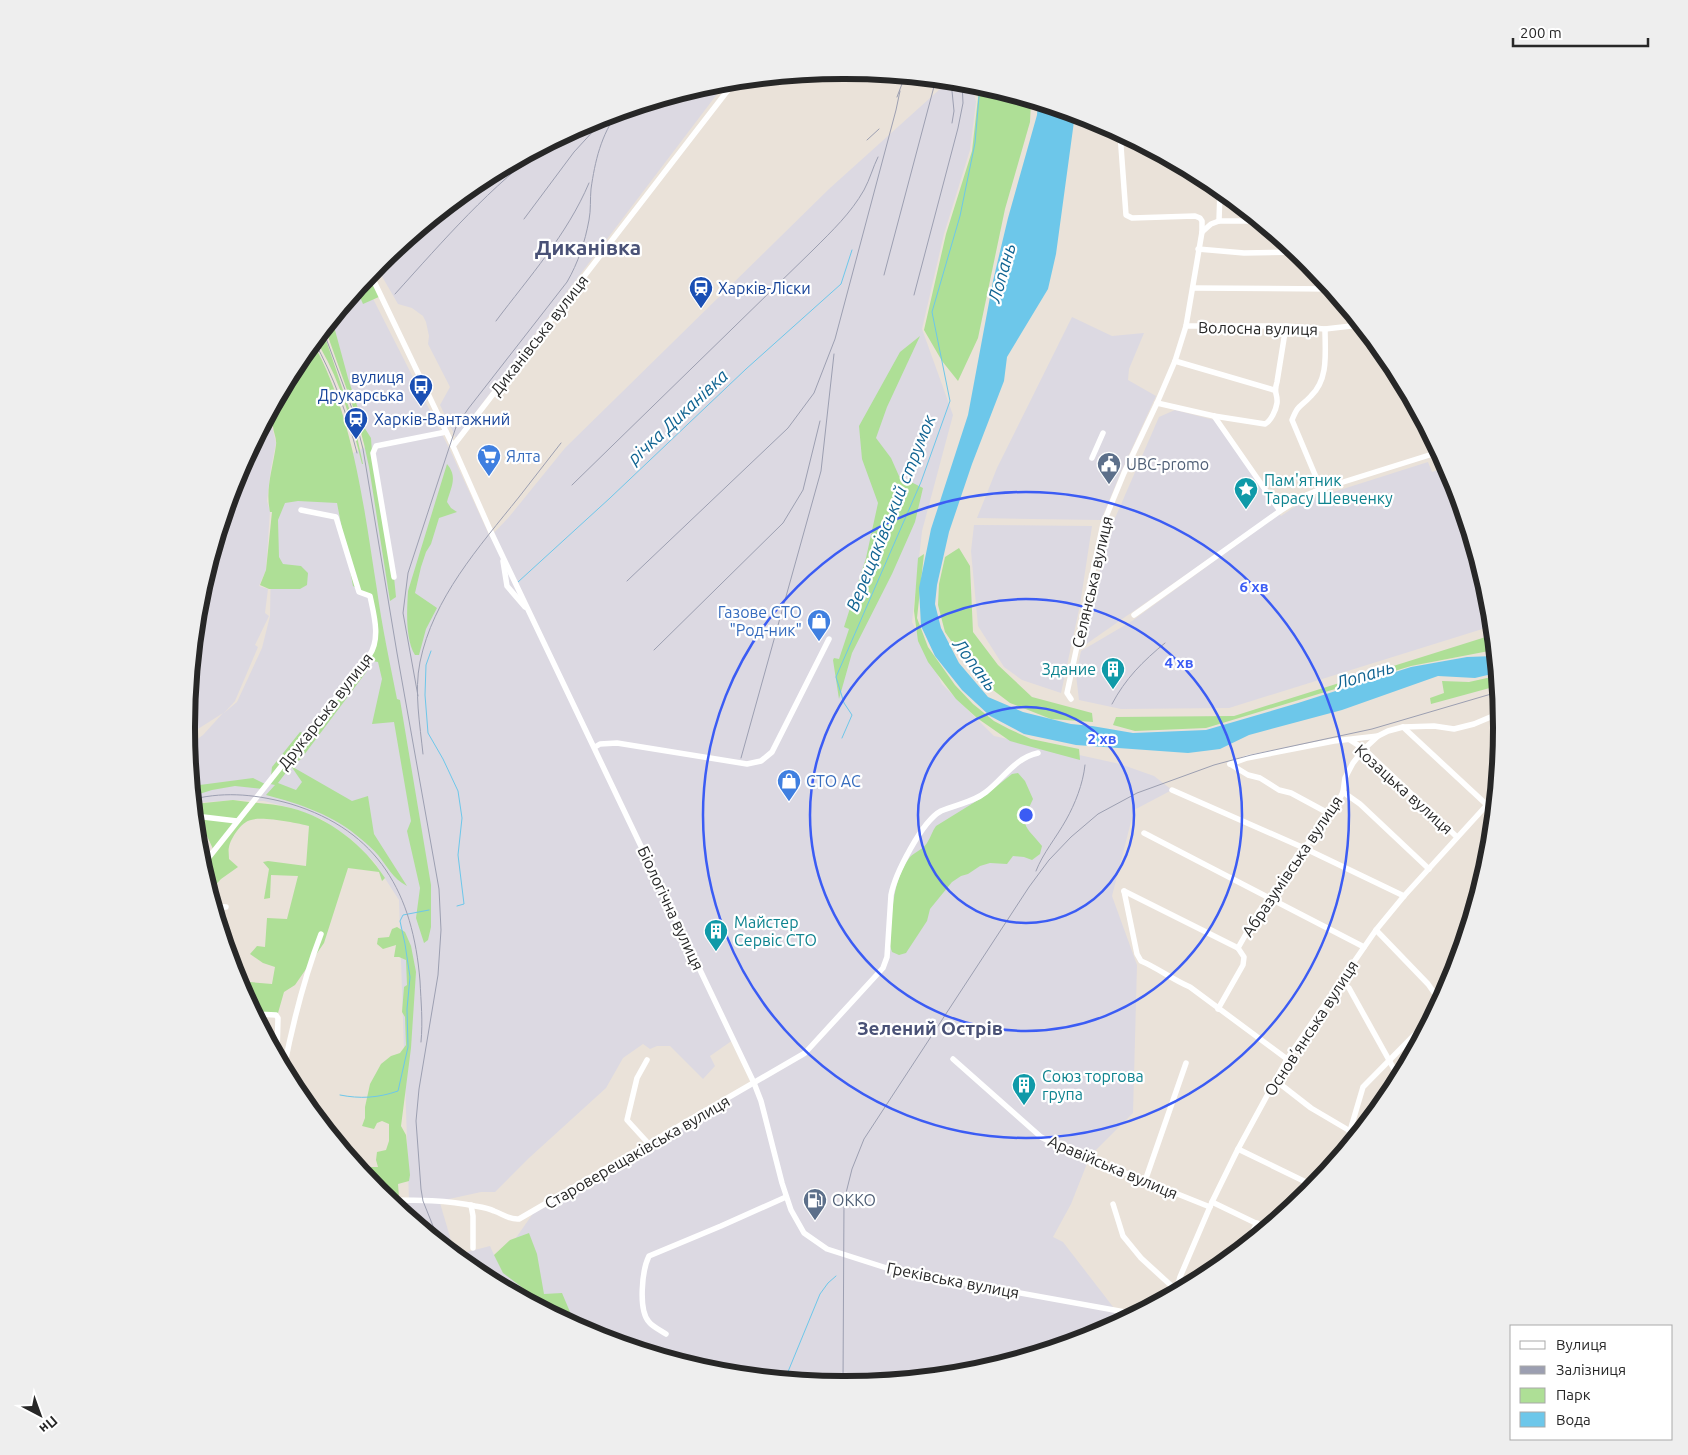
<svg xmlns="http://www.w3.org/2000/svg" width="1688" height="1455" font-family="Ubuntu,sans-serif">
<rect width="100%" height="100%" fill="#eae2d9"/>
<!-- industrial -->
<g fill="#dcd9e2">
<polygon points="950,80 972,83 976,102 970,150 944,234 922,329 953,415 922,531 912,622 942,684 994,736 1120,764 1154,776 1172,790 1134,810 1112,896 1137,965 1133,1113 1090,1156 1071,1204 1053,1237 1063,1242 1117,1312 1132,1315 1095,1335 972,1372 844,1385 715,1372 592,1335 478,1274 455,1255 490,1246 494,1255 511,1245 534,1212 754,1084 733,1040 710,1056 715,1066 703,1079 670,1046 657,1046 650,1049 643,1044 623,1058 606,1088 529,1158 495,1192 481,1192 440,1201 409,1200 399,900 375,863 352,840 323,820 295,809 264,801 233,800 194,803 188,746 203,735 223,713 187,736 187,727 199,599 237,476 276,401 281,403 272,427 276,443 271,468 267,501 270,511 266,570 259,586 268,589 265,613 269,616 255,645 258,647 235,701 224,713 237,702 262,648 270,616 272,509 308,476 369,445 345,370 332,319 364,281 450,450 490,537 509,517 565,448 829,189"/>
<polygon points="727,81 456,438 440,405 450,387 428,344 429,336 426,322 423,316 412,308 398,304 380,273 380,269 392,252 479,181 593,120 716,83"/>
<polygon points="1072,317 1112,336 1144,333 1129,369 1128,380 1156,396 1121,472 1101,520 977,518 997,468"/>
<polygon points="1175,410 1214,420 1279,510 1082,647 1109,532 1159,417"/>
<polygon points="1428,462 1432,472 1447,467 1452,476 1489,600 1492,626 1229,708 1121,709 1079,700 1076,675 1081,651 1132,621 1279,514 1281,516 1302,502"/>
<polygon points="974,525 1092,526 1080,605 1061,693 1022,680 1004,667 978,626 971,551"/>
<polygon points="389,1201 440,1203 455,1254"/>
</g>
<!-- green -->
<g fill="#aedf96" fill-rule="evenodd">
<polygon points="977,84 1031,101 1030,122 1005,209 978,338 958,381 942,361 924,330 946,234 972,151 978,98"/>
<polygon points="371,273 381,296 363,304 357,290"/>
<polygon points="332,319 348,378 364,427 371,438 372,453 394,577 396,597 390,601 369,467 364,444 357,418 325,328"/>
<path d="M 323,331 L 354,423 L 363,464 L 362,464 C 352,424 341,383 320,347 L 317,350 C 355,425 364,509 377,590 C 382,627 390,663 397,699 L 400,700 L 431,885 L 431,927 L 428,940 L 424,943 L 416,918 L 420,888 L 407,831 L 411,821 L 394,722 L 372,724 L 382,679 L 378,662 L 372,661 L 369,656 L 376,643 L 370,596 L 353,586 L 337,503 L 298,501 L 285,503 L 278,520 L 279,557 L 283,564 L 301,566 L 308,573 L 307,585 L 300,589 L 269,589 L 260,585 L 266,570 L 272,512 L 270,512 C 265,489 273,468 276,445 C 277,438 273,432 273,426 C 273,418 278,410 281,403 L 277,401 L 297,362 Z"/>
<polygon points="920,336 887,407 876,438 891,458 899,476 923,488 915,522 892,574 852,653 839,699 833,660 834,658 839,659 849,629 844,627 866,558 878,503 862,459 859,426 900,352"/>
<path d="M 447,464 C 458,477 451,487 447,502 L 451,508 L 457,512 L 439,518 L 431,544 L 426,552 L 421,567 L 415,593 L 437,608 L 426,629 L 419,655 L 415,655 C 405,639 407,609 408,591 Z"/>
<polygon points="959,548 970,566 973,632 998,665 1032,697 1092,713 1093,722 1051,719 1010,703 976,677 945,632 938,605 939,584 945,557"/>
<polygon points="924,554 917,618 928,647 955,685 973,704 994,721 1009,729 1031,739 1079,749 1080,760 1010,741 977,718 956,699 928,662 918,641 914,611 918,558"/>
<polygon points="1492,635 1494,650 1411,666 1206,728 1135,731 1113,725 1116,717 1234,716"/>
<path d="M 365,666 L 367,671 L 301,759 L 291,766 L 352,801 L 368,796 L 374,834 L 407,886 C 393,879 387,866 378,855 C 373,849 367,844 361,839 C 334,815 300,804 266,795 L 275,785 L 270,784 L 272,767 L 300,732 L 308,735 ZM 291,766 L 302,782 L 296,790 L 278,783 Z"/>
<polygon points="1496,676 1497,686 1431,704 1430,698 1444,693 1442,681 1469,682"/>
<path d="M 1018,773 L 1025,781 L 1033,799 C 1020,827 1023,823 1042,846 L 1040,854 L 1032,860 L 1024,857 L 1013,856 L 1007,864 L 990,863 L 980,866 L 968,874 L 961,876 L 952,882 L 930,909 L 927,921 L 906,953 L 899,955 L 892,952 L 890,946 C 892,917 891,882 910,857 C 915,852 922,850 927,843 C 931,837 932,831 936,826 L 983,797 L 1012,774 Z"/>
<polygon points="253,778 267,785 263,789 235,786 212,790 193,796 192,786"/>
<path d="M 233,800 C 252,803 272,803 291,808 C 329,818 364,845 385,878 L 382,881 L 379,872 L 348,868 L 324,943 L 295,985 L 284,992 L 278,1013 L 254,1013 L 238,981 L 272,984 L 275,967 L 263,963 L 250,954 L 257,946 L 265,947 L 267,918 L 287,919 L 298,876 L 271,875 L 270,898 L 264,899 L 269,869 L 263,862 L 268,861 L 306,866 L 309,826 C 297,823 262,816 251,820 C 241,822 231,838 229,847 C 228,850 229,855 229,859 L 238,867 L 221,879 L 210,891 L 202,866 L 214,851 L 207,836 L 197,836 L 194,804 Z"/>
<polygon points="214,906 223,911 228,923 226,946"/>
<polygon points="397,927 405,932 411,946 416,972 411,1048 401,1126 406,1135 410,1175 409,1181 398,1184 399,1197 385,1198 363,1173 368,1167 378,1167 376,1160 377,1152 386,1150 389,1141 389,1124 382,1121 377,1123 374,1129 362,1126 365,1118 365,1107 370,1084 381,1064 391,1056 400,1053 406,1045 405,1017 402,1012 404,987 407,985 406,960 399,957 394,957 396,945 383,949 377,944 378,938 389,937 392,929"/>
<polygon points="529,1233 537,1254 544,1294 562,1293 573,1319 570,1323 521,1297 523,1288 503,1273 494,1255 510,1240"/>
</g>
<!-- water -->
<polygon fill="#6dc7ea" points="1038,103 1075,114 1056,254 1048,289 1007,357 1004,381 972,464 949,532 937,585 935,604 941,628 959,663 988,697 1023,712 1071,724 1092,726 1133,733 1206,730 1298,703 1411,667 1467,657 1494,656 1496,673 1475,678 1438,676 1342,710 1249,735 1220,749 1188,753 1076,745 1024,734 990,716 962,690 935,656 921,626 919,588 931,529 968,415 993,281 1008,218 1037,115"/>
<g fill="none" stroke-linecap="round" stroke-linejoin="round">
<!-- stream -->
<g stroke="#6dc7ea" stroke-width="1">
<polyline points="518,582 610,498 746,369 841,284 852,250"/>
<polyline points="431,651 426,665 425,695 428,733 443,759 458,791 462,818 458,855 464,904 457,906"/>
<polyline points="842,738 852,715 844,703 836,677 921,482 950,401 932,312 960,216 975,143 980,85"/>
<path d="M 340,1095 C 360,1099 378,1098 398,1091 L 408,1047 L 407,1009 L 410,977 L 405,944 L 400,921 L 403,915 L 429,910"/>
<polyline points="785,1379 820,1294 828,1283 836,1276"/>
</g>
<!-- minor -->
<g stroke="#fff" stroke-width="5.5">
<polyline points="713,83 726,92"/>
<polyline points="1120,133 1126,215 1132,218 1195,216 1200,218 1202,221 1202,232"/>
<polyline points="1219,221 1259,221"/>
<polyline points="1198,249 1244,253 1296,252"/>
<polyline points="370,273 453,446 491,532 754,1083 761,1101 782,1183 791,1210 804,1233 827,1249 893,1270 1136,1314"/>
<polyline points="371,274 378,264"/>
<polyline points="1193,288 1331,289"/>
<polyline points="1186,326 1286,326 1325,329 1360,325"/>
<polyline points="1175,361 1274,390"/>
<path d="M 1157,403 L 1214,416 L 1265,424 C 1271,421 1276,410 1277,403 C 1278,393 1273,394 1277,382 L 1286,326"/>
<polyline points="1214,416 1280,511"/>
<polyline points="453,446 735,81"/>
<polyline points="1092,458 1103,433"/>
<path d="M 1321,489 L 1292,420 C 1299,403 1300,408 1311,396 C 1329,379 1325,352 1325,329"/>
<polyline points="503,561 507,586 525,607"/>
<polyline points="394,577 373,453 376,446 446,432"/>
<polyline points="1134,615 1280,511 1304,496 1321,489 1439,452"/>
<polyline points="1071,699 1067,693 1103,524 1124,473 1157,403 1175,361 1186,326 1202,232 1211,224 1219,221 1220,190"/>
<polyline points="1403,727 1487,805"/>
<polyline points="1350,740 1364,749 1457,837"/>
<polyline points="595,747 600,744 617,743 747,764 761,761 772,752 829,639"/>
<polyline points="1230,764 1247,758 1334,741 1378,736"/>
<polyline points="1230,764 1248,775 1260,778 1279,790 1291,793 1328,813"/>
<polyline points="1172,790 1304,848 1404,896"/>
<polyline points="1343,792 1360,804 1429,869"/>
<polyline points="195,816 237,821"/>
<polyline points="1144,833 1364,947"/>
<path d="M 202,866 L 369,656 C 381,639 374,615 370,596 L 359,592 L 336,517 L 301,510"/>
<path d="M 1124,891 L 1137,954 L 1141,961 C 1158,968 1171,979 1190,987 L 1287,1059"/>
<polyline points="1124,891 1238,948"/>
<polyline points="214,906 226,907"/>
<polyline points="1376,930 1428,984 1440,1001"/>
<polyline points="1341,981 1349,988 1399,1078"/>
<polyline points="1218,1009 1243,965 1244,957 1238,948 1259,911 1271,898 1298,854 1309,842 1328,813 1337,804 1343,792 1345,778 1353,763 1364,749 1378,736 1388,731 1403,727 1434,726 1454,729 1474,724 1500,713"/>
<polyline points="255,1014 276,1015 278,1018 277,1054"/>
<polyline points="953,1059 1041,1137 1058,1146 1210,1207"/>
<polyline points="647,1060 637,1078 627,1120 648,1143"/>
<path d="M 284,1068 C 293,1022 304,978 321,934"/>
<polyline points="1275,1080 1311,1108 1350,1131"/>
<polyline points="1345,1148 1363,1087 1430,1019"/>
<polyline points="1238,1149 1314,1186"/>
<polyline points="1145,1181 1186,1063"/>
<path d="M 388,1200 C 417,1200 447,1200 475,1206 C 481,1207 488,1208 494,1211 C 503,1214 509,1220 519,1219 L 805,1053 L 883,968 L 887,957 L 891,895 C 895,874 922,821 941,811 C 957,804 972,803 986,792 C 1004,778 1015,758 1038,753"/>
<polyline points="398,1200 405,1213"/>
<polyline points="1212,1202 1266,1228"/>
<polyline points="1113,1204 1123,1236 1141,1258 1176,1290"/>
<polyline points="471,1205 473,1216 473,1248"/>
<polyline points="1246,1244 1257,1223"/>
<polyline points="1176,1292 1180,1277 1212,1202 1238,1149 1287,1059 1376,930 1404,896 1495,796"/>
<path d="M 666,1334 C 660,1330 653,1327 649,1322 C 638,1310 642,1270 649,1256 L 721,1226 L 786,1197"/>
</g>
<!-- rail -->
<g stroke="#9c9fb1" stroke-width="1">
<polyline points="951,81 954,111 952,123"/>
<polyline points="897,97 905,76"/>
<polyline points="867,140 879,129"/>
<polyline points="524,219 574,152 608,115"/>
<polyline points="884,275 936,79"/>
<path d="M 395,294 C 444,240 490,186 550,143"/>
<polyline points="914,295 958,128 963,103 962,82"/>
<path d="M 496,321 C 529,277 567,235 589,183"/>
<polyline points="323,330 354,414 363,449 397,653 439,889 441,930 438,975 419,1089 416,1121 421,1189 423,1201 439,1241"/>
<path d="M 314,341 C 334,377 347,414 357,453"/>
<path d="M 572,485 L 813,250 C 832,231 851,213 864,190 C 870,179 873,167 878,157"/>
<polyline points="627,581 788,428 814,393 835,339 896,110 900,91"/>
<polyline points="654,650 783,523 803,490 820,421"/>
<path d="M 418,696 L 403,613 L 408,573 L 451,442 L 456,427 L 468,409 L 567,282 C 578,263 585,242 589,220 C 591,210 590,199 591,189 C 595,161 601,135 618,112"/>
<path d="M 1112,704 C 1125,679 1143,661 1165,643"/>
<path d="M 423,754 C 420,725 414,691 420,662 C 433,598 479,547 519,497 C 533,479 547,461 561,443"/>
<polyline points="741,758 821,471 834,354"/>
<path d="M 194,799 C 227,791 259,795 291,804 C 379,831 413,894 420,981 C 421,1002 423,1021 421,1042"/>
<path d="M 1036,871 C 1043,853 1056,838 1066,820 C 1075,804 1083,784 1085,765"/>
<polyline points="843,1385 844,1201 852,1169 864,1139 1029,887 1049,860 1071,837 1098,814 1137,793 1214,765 1251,755 1372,729 1498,692"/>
</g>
</g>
<!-- distance rings -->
<g fill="none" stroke="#3b5cf4" stroke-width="2.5">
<circle cx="1026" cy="815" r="108"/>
<circle cx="1026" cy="815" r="216"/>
<circle cx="1026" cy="815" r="323"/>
</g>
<!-- icons -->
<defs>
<g id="station-pin" transform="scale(1.25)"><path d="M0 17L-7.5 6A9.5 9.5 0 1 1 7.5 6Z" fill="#1a4fb4" stroke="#fff"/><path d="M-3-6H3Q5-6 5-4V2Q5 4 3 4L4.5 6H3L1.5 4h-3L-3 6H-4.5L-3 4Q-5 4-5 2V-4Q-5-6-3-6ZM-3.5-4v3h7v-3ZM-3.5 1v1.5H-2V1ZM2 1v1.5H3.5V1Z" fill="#fff"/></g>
<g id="bus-pin" transform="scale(1.25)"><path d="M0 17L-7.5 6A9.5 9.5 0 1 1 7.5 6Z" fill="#1a4fb4" stroke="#fff"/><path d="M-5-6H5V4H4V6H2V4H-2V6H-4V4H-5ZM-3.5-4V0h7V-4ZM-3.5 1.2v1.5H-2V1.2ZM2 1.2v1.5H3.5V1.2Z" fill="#fff"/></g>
<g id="supermarket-pin" transform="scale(1.25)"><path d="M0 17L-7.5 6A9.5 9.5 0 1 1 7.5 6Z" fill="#3f7fe0" stroke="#fff"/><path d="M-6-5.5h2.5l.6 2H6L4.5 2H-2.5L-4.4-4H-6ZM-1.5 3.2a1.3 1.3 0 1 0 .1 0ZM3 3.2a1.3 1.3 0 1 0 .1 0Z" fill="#fff"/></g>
<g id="civic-pin" transform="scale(1.25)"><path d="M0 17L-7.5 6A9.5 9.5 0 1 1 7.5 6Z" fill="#5c6f8a" stroke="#fff"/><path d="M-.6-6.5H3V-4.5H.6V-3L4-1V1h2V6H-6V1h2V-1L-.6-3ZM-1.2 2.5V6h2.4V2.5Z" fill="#fff"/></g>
<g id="sight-pin" transform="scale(1.25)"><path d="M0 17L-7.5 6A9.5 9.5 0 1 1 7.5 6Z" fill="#0f9aa8" stroke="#fff"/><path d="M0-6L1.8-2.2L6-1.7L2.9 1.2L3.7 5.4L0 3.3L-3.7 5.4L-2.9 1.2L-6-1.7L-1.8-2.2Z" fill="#fff"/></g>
<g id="shop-pin" transform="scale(1.25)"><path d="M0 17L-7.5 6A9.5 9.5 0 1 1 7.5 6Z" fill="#3f7fe0" stroke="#fff"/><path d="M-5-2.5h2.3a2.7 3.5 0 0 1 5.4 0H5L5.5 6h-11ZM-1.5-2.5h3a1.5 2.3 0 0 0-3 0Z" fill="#fff"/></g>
<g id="building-pin" transform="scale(1.25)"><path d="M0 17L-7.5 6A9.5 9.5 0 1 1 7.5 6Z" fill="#0f9aa8" stroke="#fff"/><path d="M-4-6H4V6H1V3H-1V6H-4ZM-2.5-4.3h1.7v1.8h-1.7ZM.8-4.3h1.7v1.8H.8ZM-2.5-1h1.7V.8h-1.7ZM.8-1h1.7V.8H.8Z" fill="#fff"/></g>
<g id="fuel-pin" transform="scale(1.25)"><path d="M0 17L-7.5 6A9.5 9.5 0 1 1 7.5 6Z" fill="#5c6f8a" stroke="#fff"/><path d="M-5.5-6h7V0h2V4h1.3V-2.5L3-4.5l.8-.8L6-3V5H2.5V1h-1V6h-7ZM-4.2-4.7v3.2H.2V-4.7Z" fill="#fff"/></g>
</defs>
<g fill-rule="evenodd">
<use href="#station-pin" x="701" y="288"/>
<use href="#bus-pin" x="421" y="386"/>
<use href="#station-pin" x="356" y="419"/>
<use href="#supermarket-pin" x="489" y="456"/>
<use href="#civic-pin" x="1109" y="464"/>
<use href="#sight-pin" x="1246" y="489"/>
<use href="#shop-pin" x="819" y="621"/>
<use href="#building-pin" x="1113" y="669"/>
<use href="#shop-pin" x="789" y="781"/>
<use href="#building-pin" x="716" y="931"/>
<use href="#building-pin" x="1024" y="1085"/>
<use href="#fuel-pin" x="815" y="1200"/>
</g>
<g text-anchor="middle" stroke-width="4.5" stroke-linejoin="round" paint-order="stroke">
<!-- transit labels -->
<g font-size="16" fill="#164399" stroke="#fff" text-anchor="start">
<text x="718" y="294">Харків-Ліски</text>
<text x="404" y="383" text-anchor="end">вулиця<tspan x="404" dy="18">Друкарська</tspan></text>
<text x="374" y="425">Харків-Вантажний</text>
</g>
<!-- street labels -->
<g font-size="16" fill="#272727" stroke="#fff">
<text transform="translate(1258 328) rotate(1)" y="6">Волосна вулиця</text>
<text transform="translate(539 335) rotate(-52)" y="6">Диканівська вулиця</text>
<text transform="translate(1092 582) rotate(-77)" y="6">Селянська вулиця</text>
<text transform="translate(325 711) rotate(-52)" y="6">Друкарська вулиця</text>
<text transform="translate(1404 789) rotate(42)" y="6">Козацька вулиця</text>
<text transform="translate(1292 866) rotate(-56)" y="6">Абразумівська вулиця</text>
<text transform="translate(671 908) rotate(65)" y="6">Біологічна вулиця</text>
<text transform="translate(1311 1028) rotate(-57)" y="6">Основ’янська вулиця</text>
<text transform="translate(637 1152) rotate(-30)" y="6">Староверещаківська вулиця</text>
<text transform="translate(1113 1167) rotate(23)" y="6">Аравійська вулиця</text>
<text transform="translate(953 1280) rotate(11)" y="6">Греківська вулиця</text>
</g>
<!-- shop labels -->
<g font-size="16" fill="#366cbe" stroke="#fff" text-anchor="start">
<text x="506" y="462">Ялта</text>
<text x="802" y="618" text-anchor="end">Газове СТО<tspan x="802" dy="18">"Род-ник"</tspan></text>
<text x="806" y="787">СТО АС</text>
</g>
<!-- service labels -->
<g font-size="16" fill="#4e5e75" stroke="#fff" text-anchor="start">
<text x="1126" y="470">UBC-promo</text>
<text x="832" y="1206">ОККО</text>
</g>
<!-- culture labels -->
<g font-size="16" fill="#0d838f" stroke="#fff" text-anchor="start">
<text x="1264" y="486">Пам'ятник<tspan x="1264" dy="18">Тарасу Шевченку</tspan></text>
<text x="1096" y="675" text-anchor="end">Здание</text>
<text x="734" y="928">Майстер<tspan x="734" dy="18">Сервіс СТО</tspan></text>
<text x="1042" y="1082">Союз торгова<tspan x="1042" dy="18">група</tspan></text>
</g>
<!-- water labels -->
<g font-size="18" font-style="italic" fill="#116492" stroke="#fff">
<text transform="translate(1002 273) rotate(-74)" y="6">Лопань</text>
<text transform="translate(678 417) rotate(-43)" y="6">річка Диканівка</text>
<text transform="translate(891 513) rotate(-68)" y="6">Верещаківський струмок</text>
<text transform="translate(975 665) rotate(53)" y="6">Лопань</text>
<text transform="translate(1365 675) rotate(-17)" y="6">Лопань</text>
</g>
<!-- quarter labels -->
<g font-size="19" font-weight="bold" fill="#495176" stroke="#fff">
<text x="930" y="1035">Зелений Острів</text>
</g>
<!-- district labels -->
<g font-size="21" font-weight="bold" fill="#495176" stroke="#fff">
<text x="588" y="255">Диканівка</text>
</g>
</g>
<!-- crop -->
<path d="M0 0H1688V1455H0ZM843 79H845A648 648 0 0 1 1493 727V728A648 648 0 0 1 845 1376H843A648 648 0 0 1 195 728V727A648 648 0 0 1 843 79Z" fill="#eee" fill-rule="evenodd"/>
<path fill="none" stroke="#272727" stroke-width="6" d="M843 79H845A648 648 0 0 1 1493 727V728A648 648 0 0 1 845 1376H843A648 648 0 0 1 195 728V727A648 648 0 0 1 843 79Z"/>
<circle cx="1026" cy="815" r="8" fill="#3b5cf4" stroke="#fff" stroke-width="2.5"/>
<g font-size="15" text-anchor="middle" font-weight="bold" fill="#3b5cf4" stroke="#fff" stroke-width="4.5" stroke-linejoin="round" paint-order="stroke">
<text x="1254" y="592">6 хв</text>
<text x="1179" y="668">4 хв</text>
<text x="1102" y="744">2 хв</text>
</g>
<!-- legend -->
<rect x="1510" y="1325" width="162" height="115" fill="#ffffff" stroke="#a9a9a9"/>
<rect x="1520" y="1341" width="25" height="8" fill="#ffffff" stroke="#a9a9a9"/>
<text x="1556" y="1350" font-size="15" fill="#272727">Вулиця</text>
<rect x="1520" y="1366" width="25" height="8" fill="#9c9fb1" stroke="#a9a9a9"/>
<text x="1556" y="1375" font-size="15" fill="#272727">Залізниця</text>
<rect x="1520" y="1388" width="25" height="15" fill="#aedf96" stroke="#a9a9a9"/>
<text x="1556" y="1400" font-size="15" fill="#272727">Парк</text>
<rect x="1520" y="1412" width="25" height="15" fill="#6dc7ea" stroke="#a9a9a9"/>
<text x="1556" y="1425" font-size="15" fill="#272727">Вода</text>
<!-- north arrow -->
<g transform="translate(40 1415) rotate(139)" stroke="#ffffff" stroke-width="4" paint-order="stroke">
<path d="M0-4L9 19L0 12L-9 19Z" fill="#272727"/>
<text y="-8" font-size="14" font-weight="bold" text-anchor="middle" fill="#272727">Пн</text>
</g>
<!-- scale -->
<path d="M1513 38v8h135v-8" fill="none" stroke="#272727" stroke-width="2.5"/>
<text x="1520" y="38" font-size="15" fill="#272727" stroke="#ffffff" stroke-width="4" paint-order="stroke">200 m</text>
</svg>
